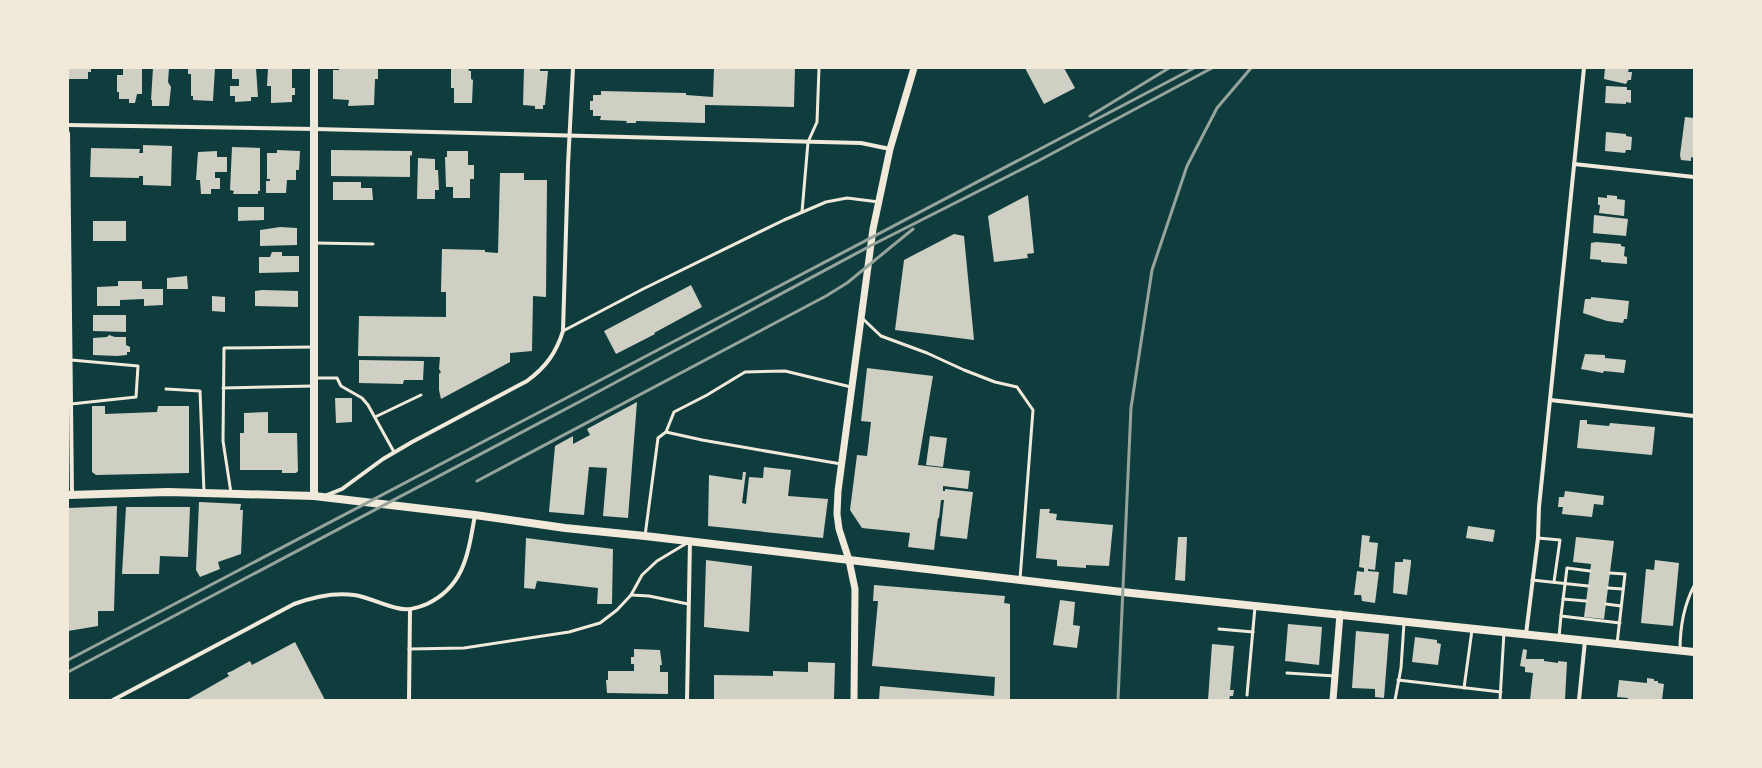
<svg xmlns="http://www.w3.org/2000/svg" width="1762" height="768" font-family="'Nunito Sans',sans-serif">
<rect width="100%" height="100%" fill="#0f3d3e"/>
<!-- building -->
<g fill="#cfcfc3">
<polygon points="68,68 91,68 91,72 88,72 88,79 68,79"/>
<polygon points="123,68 142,68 142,94 137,94 135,103 129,103 129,99 119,99 119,92 117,92 117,75 123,75"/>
<polygon points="153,68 169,68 168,82 171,87 169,106 152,106 152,100 151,100"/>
<polygon points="188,68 215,68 213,101 193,100 193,96 191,96 191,74 188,74"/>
<polygon points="234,68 256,68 258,97 251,97 251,101 235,102 235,96 230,96 230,86 239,86 239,79 232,79 232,69"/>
<polygon points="268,68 292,69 292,88 295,88 295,95 292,95 292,102 271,103 271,86 267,86"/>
<polygon points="339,68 378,68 378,79 375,79 374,105 348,106 349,100 333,99 333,70 339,70"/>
<polygon points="451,68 468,68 469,71 471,71 471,79 473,80 472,103 454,103 454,88 451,88"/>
<polygon points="524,68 540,68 540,71 548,71 545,105 543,105 543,109 535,109 535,106 523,105"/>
<polygon points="714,68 795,68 794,107 705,105 705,123 636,121 636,123 626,123 627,121 600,120 601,116 593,116 593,110 590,110 590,101 593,101 593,95 601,95 601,91 686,93 686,95 713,97"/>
<polygon points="1025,68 1064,68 1075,88 1044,104"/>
<polygon points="1605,68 1629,68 1628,72 1632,72 1631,80 1628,80 1626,84 1604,79"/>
<polygon points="1606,86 1627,87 1627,90 1631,90 1631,103 1626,102 1626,104 1605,103"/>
<polygon points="1685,117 1694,118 1694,158 1691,157 1691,161 1681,160 1680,155"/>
<polygon points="1606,132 1626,134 1626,136 1632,137 1631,150 1626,150 1625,153 1605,151"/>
<polygon points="143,145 172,146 171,186 143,185 143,176 139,176 139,178 90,177 91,148 140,149 139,153 143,153"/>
<polygon points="232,147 260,148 260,191 258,191 258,194 233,194 234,191 230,190"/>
<polygon points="277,150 300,151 299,170 296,170 296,180 287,180 286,193 266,193 266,181 270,181 270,179 267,179 267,153 277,153"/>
<polygon points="331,150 412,151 412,156 410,155 410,177 331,176"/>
<polygon points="217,151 217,157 227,157 227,172 215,172 215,178 220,178 220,189 211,189 211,194 201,194 200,180 196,180 198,152"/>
<polygon points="447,151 468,151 468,165 474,165 474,179 470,179 470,198 453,198 453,187 446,187 445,157 447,157"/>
<polygon points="418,158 435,159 435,170 438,170 439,190 435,190 435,199 417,199"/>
<polygon points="500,173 524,173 524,180 547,180 546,297 533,296 532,351 510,353 510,362 441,399 439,390 439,374 441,372 439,369 440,357 358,356 359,316 446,317 446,292 441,292 442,249 485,250 485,252 498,253"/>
<polygon points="333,182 361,182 361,188 372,188 373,200 333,200"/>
<polygon points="1028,195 1034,253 1027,254 1028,258 994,262 988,216"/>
<polygon points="1607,195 1617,196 1617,199 1625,200 1624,216 1599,213 1600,205 1598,205 1598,197 1607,198"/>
<polygon points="238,207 264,207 264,220 238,221"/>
<polygon points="1594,215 1628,219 1626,236 1593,233"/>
<rect x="93" y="221" width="33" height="20"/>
<polygon points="280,227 297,228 297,245 260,246 260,230"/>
<polygon points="954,234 964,236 974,340 895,330 904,260"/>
<polygon points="1596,242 1621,244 1621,246 1625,247 1624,256 1627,257 1627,264 1601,262 1601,260 1590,259 1591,243"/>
<polygon points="272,252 282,252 282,256 299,256 299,272 259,273 259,257 270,257"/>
<polygon points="187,276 188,289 167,289 167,278"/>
<polygon points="118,281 142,281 142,289 163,289 163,305 144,306 144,299 120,300 120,306 97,306 97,287 118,286"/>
<polygon points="691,285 702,307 654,333 655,334 616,354 604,331"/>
<polygon points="262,290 298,291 298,307 255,306 255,291"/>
<polygon points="212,296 225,297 225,312 212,311"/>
<polygon points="1591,297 1629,301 1627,319 1624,319 1623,323 1607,321 1583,313 1585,299 1591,299"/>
<polygon points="93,315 126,315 126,332 93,331"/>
<polygon points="109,335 115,337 126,337 126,345 130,347 130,352 127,352 127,355 117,356 93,355 93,338 107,337"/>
<polygon points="1585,354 1605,355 1605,358 1626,360 1624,373 1604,371 1603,373 1581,369"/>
<polygon points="359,360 424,361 423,380 404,380 403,384 359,383"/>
<polygon points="867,368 933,376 918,465 970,471 968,489 943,486 943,491 945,491 945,489 973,492 967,539 940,536 944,500 941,500 939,518 938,518 934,550 908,547 910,533 862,528 850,510 857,455 867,456 871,422 861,421"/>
<polygon points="335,398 352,398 352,422 336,423"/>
<polygon points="637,402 628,518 603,516 607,468 589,467 584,515 549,512 555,446 573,436 573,444 590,435 587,429"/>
<polygon points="92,406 105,406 105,414 157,412 158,406 189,406 189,473 96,475 92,472"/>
<polygon points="268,412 268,433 297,433 298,471 296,473 282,473 282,470 240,470 240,433 244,433 244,413"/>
<polygon points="1580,420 1587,420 1587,424 1609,426 1610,423 1655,427 1652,455 1577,448"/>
<polygon points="930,436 947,438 943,467 926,465"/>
<polygon points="764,467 791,470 788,496 828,499 823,538 708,526 709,475 742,480 743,472 746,472 742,503 746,504 749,477 763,478"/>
<polygon points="1565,491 1604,496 1603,505 1594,504 1592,517 1562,514 1563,507 1558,507 1559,497 1564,497"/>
<polygon points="199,502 241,504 240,510 243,510 241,554 218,562 220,569 200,577 196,570"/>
<polygon points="117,506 114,611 98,611 98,626 68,631 68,508"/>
<polygon points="126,507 190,507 188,557 160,556 159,574 122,574"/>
<polygon points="1040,509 1050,509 1049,513 1057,514 1056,520 1113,525 1109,566 1086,565 1086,568 1057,566 1057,560 1036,558"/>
<polygon points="1468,526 1495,530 1493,542 1466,538"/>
<polygon points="1362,535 1370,536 1369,542 1378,543 1375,570 1368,569 1368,571 1379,572 1375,603 1362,601 1361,595 1354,595 1357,571 1364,572 1364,568 1359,567"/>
<polygon points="1178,537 1187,537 1185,581 1175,580"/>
<polygon points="1576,537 1614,541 1604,619 1584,617 1591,564 1573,562"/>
<polygon points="526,538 613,549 612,604 597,604 598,588 537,581 535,589 524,588"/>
<polygon points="1403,559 1411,560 1411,563 1407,595 1393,593 1395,562 1403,562"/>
<polygon points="706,560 752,566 749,632 704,627"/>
<polygon points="1655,560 1679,563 1673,626 1641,623 1646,569 1654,570"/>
<polygon points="874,585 1005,596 1004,603 1010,604 1010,700 879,700 880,686 994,696 995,677 872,666 878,601 873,601"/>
<polygon points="1060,600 1075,602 1073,625 1080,626 1077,648 1053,645"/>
<polygon points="1288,624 1322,627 1319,665 1285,661"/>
<polygon points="1356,631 1389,634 1384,698 1375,697 1375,689 1352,688"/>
<polygon points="1415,637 1437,640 1437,643 1441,644 1438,665 1412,662"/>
<polygon points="295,642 325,700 187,700 229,676 227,673 232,671 250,661 252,665"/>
<polygon points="1212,644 1234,646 1230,690 1234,690 1233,696 1230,696 1229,700 1208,700"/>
<polygon points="634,649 660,650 662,665 660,665 660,672 668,672 668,694 607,693 606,680 608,680 608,671 634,671 634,664 631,664 631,657 634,657"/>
<polygon points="1523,649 1527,650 1526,659 1544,659 1544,661 1558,663 1558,661 1567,662 1565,700 1530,700 1533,673 1525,672 1525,667 1520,666"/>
<polygon points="808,662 835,663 834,700 714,700 714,675 773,676 773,671 808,672"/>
<polygon points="1647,678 1654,679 1654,681 1658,681 1658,683 1664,684 1662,700 1628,700 1628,698 1617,697 1619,680 1647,683"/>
</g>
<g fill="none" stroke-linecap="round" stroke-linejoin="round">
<!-- service -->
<g stroke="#f1e9da" stroke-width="3">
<polyline points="802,212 808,142 817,122 819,68"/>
<polyline points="315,243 373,244"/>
<polyline points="862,318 881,336 927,353 964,370 995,382 1017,387 1033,410 1020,579"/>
<polyline points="563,331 643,289 784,220 826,202 847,198 879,202"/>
<polyline points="71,360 138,366 136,397 71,404"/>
<polyline points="314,378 337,378 341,386 362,398 368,405 394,452"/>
<polyline points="223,388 313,386"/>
<polyline points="166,389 200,391 204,492"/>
<polyline points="375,417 421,395"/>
<polyline points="666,432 702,440 841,464"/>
<polyline points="231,493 223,441 224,348 314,347"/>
<polyline points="645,536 658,438 666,432 674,412 707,395 745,372 785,371 851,387"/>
<polyline points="1538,538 1560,540 1554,582"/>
<polyline points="1610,573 1625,574 1617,644"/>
<polyline points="1532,580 1588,586"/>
<polyline points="1608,588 1623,589"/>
<polyline points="631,595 649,596 688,604"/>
<polyline points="1563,599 1586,601"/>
<polyline points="1606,604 1621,606"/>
<polyline points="1561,616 1567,568 1590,571"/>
<polyline points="1219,629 1253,632"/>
<polyline points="1559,637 1561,616 1620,623"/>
<polyline points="409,649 464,648 569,632 600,623 617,610 631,595 642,575 657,561 687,543"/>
<path d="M 1680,650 C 1680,627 1683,607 1694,586"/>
<polyline points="1287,673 1335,676"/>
<polyline points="1398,680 1501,692"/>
<polyline points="1464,688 1472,630"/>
<polyline points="1247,695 1255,607"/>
<polyline points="1395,700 1401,668 1404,623"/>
<polyline points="1500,700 1504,632"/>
</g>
<!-- minor -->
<g stroke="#f1e9da" stroke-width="4">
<polyline points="68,125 315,129 861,143 890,149"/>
<polyline points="68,133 72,495"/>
<polyline points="1574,164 1694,177"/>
<polyline points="1550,400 1694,416"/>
<path d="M 327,495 L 342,489 L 383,459 L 412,442 L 527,381 C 546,367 556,353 563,331 L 568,165 L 573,68"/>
<polyline points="1526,634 1538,538 1539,507 1584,68"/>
<path d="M 113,700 L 294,604 C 313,597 333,592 354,595 C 368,597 383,605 397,608 C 408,611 417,608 427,604 C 465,586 468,553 475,515"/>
<polyline points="409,700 410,610"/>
<polyline points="687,700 690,541"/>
<polyline points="1579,700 1585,641"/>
</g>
<!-- tertiary -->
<g stroke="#f1e9da" stroke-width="7">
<polyline points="854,700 855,589 849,560 839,529 837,514 838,491 873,229 890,149 914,68"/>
<polyline points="1333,700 1340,614"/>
</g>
<!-- secondary -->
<g stroke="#f1e9da" stroke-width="8">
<polyline points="314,68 314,496"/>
<polyline points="68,495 168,492 314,496 475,515 565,528 645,536 1122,592 1694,652"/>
</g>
<!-- rail -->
<g stroke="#97a49c" stroke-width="3">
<polyline points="1090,116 1169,68"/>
<polyline points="477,481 826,296 847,283 913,229"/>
<polyline points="68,660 1194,68"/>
<polyline points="68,672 579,402 872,245 1038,161 1212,68"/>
<polyline points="1118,700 1131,408 1152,270 1187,166 1217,108 1251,68"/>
</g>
</g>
<!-- border -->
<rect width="1762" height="768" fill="none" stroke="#f1e9da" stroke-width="138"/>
</svg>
